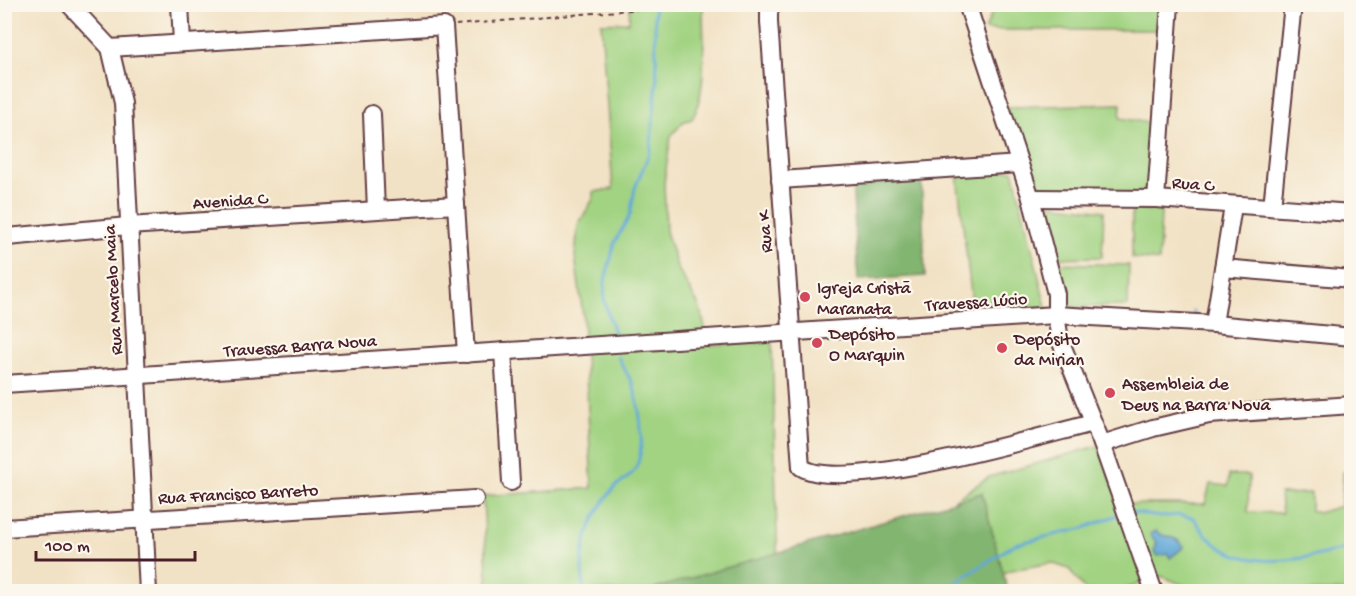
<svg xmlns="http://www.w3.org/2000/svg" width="1356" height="596" font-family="'Gochi Hand',sans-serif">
<rect width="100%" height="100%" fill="#fbf7ec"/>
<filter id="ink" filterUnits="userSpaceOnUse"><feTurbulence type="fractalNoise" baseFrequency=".0167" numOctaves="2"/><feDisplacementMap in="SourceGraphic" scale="12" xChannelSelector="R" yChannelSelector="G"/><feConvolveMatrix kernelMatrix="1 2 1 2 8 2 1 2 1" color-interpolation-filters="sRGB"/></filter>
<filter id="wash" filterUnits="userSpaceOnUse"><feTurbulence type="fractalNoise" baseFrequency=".008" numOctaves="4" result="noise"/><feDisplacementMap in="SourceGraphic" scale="24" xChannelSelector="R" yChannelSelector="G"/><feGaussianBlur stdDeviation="1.35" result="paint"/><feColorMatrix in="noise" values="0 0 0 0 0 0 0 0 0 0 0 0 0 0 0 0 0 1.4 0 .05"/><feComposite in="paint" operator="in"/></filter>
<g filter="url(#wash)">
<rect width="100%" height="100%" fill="#f2e2c5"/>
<!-- green -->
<g fill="#a2d382" stroke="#767956" stroke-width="1.5">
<path d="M 630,5 L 703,5 C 703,36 708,91 692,119 L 683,122 L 671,136 L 664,183 L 666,231 L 677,267 L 699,306 L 710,345 L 772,342 L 778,578 L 918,524 L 989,477 L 1098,446 L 1120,504 L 1205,504 L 1210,484 L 1228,486 L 1229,475 L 1249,475 L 1248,512 L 1282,513 L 1280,494 L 1311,493 L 1311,511 L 1318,513 L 1341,506 L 1343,472 L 1351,472 L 1351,591 L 1198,591 L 1161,576 L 1120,591 L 1086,591 L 1069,569 L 1051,563 L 1011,570 L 998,576 L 980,592 L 488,591 L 483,496 L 592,488 L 583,316 L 575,256 L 578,225 L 593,199 L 593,192 L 613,189 L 601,23 L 629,22 Z"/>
<polygon points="995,5 1158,5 1156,30 985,30"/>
<polygon points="1121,104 1120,118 1155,124 1153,196 1035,194 1006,107"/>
<polygon points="1013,170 1046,307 973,311 957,174"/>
<polygon points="1035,202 1104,211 1102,257 1051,258"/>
<polygon points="1132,208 1161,211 1159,261 1132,258"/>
<polygon points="1054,263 1129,265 1128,306 1063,307"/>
</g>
<!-- forest -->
<g fill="#81b570" stroke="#666a4e" stroke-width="1.5">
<polygon points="921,170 925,276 858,280 852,177"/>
<polygon points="982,493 1008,591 643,592"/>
</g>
<!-- water -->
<path fill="#61a8d7" stroke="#566481" stroke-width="1.5" d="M 1156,531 C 1164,539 1176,534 1184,547 L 1170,558 L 1168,554 L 1158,556 L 1154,551 L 1157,543 L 1150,534 Z"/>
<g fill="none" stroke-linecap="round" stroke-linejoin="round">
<!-- stream -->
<g stroke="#61a8d7" stroke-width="3">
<polyline points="1193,311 1196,317"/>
<polyline points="614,333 604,300 605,280 615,242 630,215 635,188 650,151 657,81 654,4"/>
<path d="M 1132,512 L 1160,517 L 1177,515 L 1194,518 C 1225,577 1299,562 1352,547"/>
<path d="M 585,592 C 576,554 589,519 613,489 C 619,482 630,478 634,471 C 647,451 640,407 633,385 C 629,376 622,366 618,357"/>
<polyline points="947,592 950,586 1015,544 1084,528 1120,514"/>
</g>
</g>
</g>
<g filter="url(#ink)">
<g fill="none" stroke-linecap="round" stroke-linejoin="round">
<!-- minor casing -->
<g stroke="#633c42" stroke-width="20">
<g id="minor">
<polyline points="69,4 110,48 123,103 148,592"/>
<polyline points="180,4 182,43"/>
<path d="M 773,4 L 769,11 L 769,22 L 801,467 C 842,495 1040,436 1093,423"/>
<polyline points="967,4 1031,198 1056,294 1056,315 1060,340 1102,444 1154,592"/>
<polyline points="110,48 444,26 466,354"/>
<polyline points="372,114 376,210"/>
<polyline points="780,180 1020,164"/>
<polyline points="1031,198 1156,199 1352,213"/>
<polyline points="1156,199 1170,4"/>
<polyline points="1272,207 1293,4"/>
<polyline points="7,237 128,226 456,205"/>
<polyline points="1223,268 1352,279"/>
<polyline points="1214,324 1233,206"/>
<polyline points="503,351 511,482"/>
<polyline points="4,384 1056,315 1214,324 1352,337"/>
<polyline points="1102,444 1153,428 1209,415 1352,405"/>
<polyline points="4,528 475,499"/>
</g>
</g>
<!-- path -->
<polyline stroke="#633c42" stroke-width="2" stroke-dasharray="4.5 4.5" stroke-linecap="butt" points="456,25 698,4"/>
<!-- minor -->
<use href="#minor" stroke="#fff" stroke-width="16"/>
</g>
</g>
<!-- markers -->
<g fill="#d1495b" stroke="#fbf7ec" stroke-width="2">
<circle cx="805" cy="297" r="6"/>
<circle cx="817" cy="343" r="6"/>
<circle cx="1002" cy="348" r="6"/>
<circle cx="1110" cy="393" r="6"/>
</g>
<g text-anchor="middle" stroke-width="4.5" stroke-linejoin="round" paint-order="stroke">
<!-- street labels -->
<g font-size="18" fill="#4a1f2b" stroke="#fbf7ec">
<text transform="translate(1193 183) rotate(5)" y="6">Rua C</text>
<text transform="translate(230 200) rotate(-4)" y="6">Avenida C</text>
<text transform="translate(764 232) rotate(-94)" y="6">Rua K</text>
<text transform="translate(112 290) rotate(-93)" y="6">Rua Marcelo Maia</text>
<text transform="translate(976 301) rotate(-4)" y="6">Travessa Lúcio</text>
<text transform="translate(300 345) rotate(-4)" y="6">Travessa Barra Nova</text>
<text transform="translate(238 493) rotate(-3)" y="6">Rua Francisco Barreto</text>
</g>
<!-- poi labels -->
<g font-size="18" fill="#4a1f2b" stroke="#fbf7ec" text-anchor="start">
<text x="817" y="293">Igreja Cristã<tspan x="817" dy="21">Maranata</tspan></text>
<text x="829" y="339">Depósito<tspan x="829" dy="21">O Marquin</tspan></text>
<text x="1014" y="344">Depósito<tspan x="1014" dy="21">da Mirian</tspan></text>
<text x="1122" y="389">Assembleia de<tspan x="1122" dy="21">Deus na Barra Nova</tspan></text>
</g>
</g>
<!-- margin -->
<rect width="1356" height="596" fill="none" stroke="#fbf7ec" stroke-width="24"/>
<!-- scale -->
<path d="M36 551v9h159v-9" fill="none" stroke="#4a1f2b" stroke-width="3"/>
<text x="45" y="551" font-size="18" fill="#4a1f2b" stroke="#fbf7ec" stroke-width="4.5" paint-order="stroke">100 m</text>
</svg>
